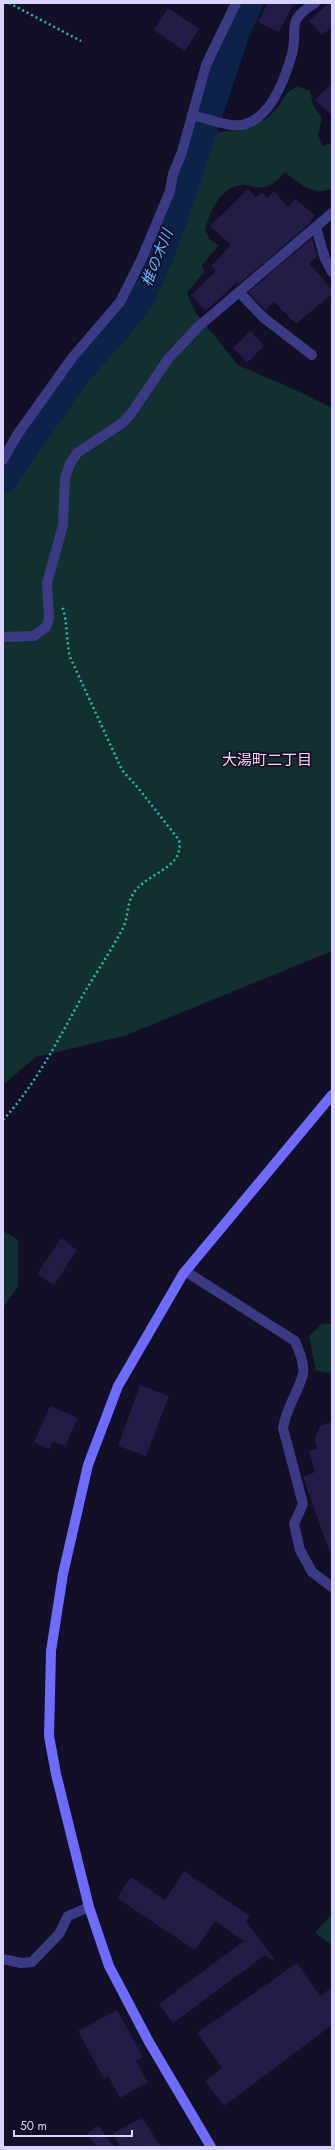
<svg xmlns="http://www.w3.org/2000/svg" width="335" height="2150" font-family="Jost,'Noto Sans JP',sans-serif">
<rect width="100%" height="100%" fill="#130f26"/>
<!-- green -->
<g fill="#12302f">
<path d="M 298,86 L 310,91 L 313,105 L 322,118 L 318,136 L 323,146 L 332,143 L 332,188 C 315,197 298,183 285,172 C 280,177 274,184 268,186 C 259,190 252,185 243,185 C 221,185 210,212 205,230 L 211,241 L 219,245 L 202,265 L 204,272 L 187,293 L 196,313 L 238,365 L 300,392 L 332,408 L 332,951 L 124,1036 L 36,1057 L 3,1085 L 3,497 L 47,426 L 100,358 L 141,299 L 215,132 C 239,131 261,128 277,108 C 287,96 282,94 298,86 Z"/>
<polygon points="3,1231 18,1240 18,1286 3,1308"/>
<polygon points="322,1324 332,1324 332,1373 316,1371 309,1336"/>
<polygon points="332,1914 332,1945 315,1933"/>
</g>
<g fill="none" stroke-linecap="round" stroke-linejoin="round">
<!-- river -->
<polyline stroke="#0c2248" stroke-width="28" points="3,480 75,375 121,324 141,297 158,259 176,213 235,34 249,3"/>
</g>
<!-- building -->
<g fill="#241b47">
<polygon points="268,3 294,3 279,32 258,22"/>
<polygon points="329,3 332,3 332,27 322,35 309,21"/>
<polygon points="168,8 199,29 185,51 154,30"/>
<polygon points="332,83 332,116 315,100"/>
<polygon points="248,189 256,197 262,192 267,198 274,191 288,207 295,199 315,215 308,225 239,284 237,282 206,311 191,295 216,271 211,266 231,245 210,226"/>
<polygon points="312,238 317,256 309,263 332,290 332,294 296,324 274,302 265,310 248,292"/>
<polygon points="250,331 264,346 247,363 233,348"/>
<polygon points="61,1238 77,1250 54,1285 37,1274"/>
<polygon points="140,1385 169,1396 146,1456 118,1446"/>
<polygon points="50,1406 78,1418 65,1446 53,1441 49,1449 34,1442"/>
<polygon points="332,1422 332,1556 331,1556 303,1477 315,1472 309,1451 317,1449 315,1439 320,1426"/>
<polygon points="184,1871 250,1916 246,1921 274,1959 273,1961 265,1955 173,2023 159,2004 244,1941 215,1921 195,1950 117,1898 131,1877 165,1900"/>
<polygon points="297,1963 320,1996 332,1987 332,2025 224,2106 205,2081 222,2068 197,2033"/>
<polygon points="117,2010 143,2057 136,2061 148,2082 120,2098 108,2076 104,2079 78,2031"/>
<polygon points="142,2118 161,2147 120,2147 113,2133"/>
<polygon points="98,2125 114,2147 97,2147 87,2134"/>
</g>
<g fill="none" stroke-linecap="round" stroke-linejoin="round">
<!-- path -->
<g stroke="#2fb8b0" stroke-width="2.5" stroke-dasharray="2 3" stroke-linecap="butt">
<polyline points="9,3 81,41"/>
<path d="M 3,1120 C 37,1083 59,1038 83,995 C 96,973 111,951 123,928 C 128,918 127,905 132,896 C 143,873 185,870 179,840 L 139,789 L 122,770 L 70,657 C 66,641 68,622 62,606"/>
</g>
<!-- lane -->
<g stroke="#3d3a85" stroke-width="10">
<path d="M 185,1271 L 295,1341 C 299,1350 305,1364 303,1374 C 298,1393 286,1408 283,1428 L 303,1504 L 294,1524 L 300,1550 L 312,1572 L 332,1587"/>
<polyline points="3,1959 21,1963 32,1962 59,1934 68,1916 89,1907"/>
</g>
<!-- street -->
<g stroke="#3d3a85" stroke-width="10">
<path d="M 192,115 C 205,118 218,123 231,125 C 267,130 284,82 292,54 C 299,27 284,22 315,3"/>
<polyline points="316,227 325,259 332,272"/>
<polyline points="239,292 264,318 312,355"/>
<polyline points="3,460 17,435 72,358 120,302 142,258 170,191 173,174 182,152 206,65 236,3"/>
<polyline points="3,637 34,636 46,627 49,619 47,583 63,525 65,478 70,464 77,453 121,424 130,415 168,359 199,326 332,213"/>
</g>
<!-- secondary -->
<polyline stroke="#6f6bff" stroke-width="10" points="211,2147 149,2042 109,1966 89,1907 56,1774 49,1736 51,1651 63,1574 88,1465 118,1386 183,1274 332,1095"/>
</g>
<g text-anchor="middle" stroke-width="3.5" stroke-linejoin="round" paint-order="stroke">
<!-- water labels -->
<g font-size="15" font-style="italic" fill="#62b6ff" stroke="#130f26">
<text transform="translate(157 258) rotate(-68)" y="5">椎の木川</text>
</g>
<!-- neighbourhood labels -->
<g font-size="15" fill="#ffd6f0" stroke="#130f26">
<text x="267" y="765">大湯町二丁目</text>
</g>
</g>
<!-- border -->
<rect width="335" height="2150" fill="none" stroke="#d9d4ff" stroke-width="8"/>
<!-- scale -->
<path d="M14 2130v6h118v-6" fill="none" stroke="#d9d4ff" stroke-width="2"/>
<text x="20" y="2130" font-size="12" fill="#d9d4ff" stroke="#130f26" stroke-width="3" paint-order="stroke">50 m</text>
</svg>
